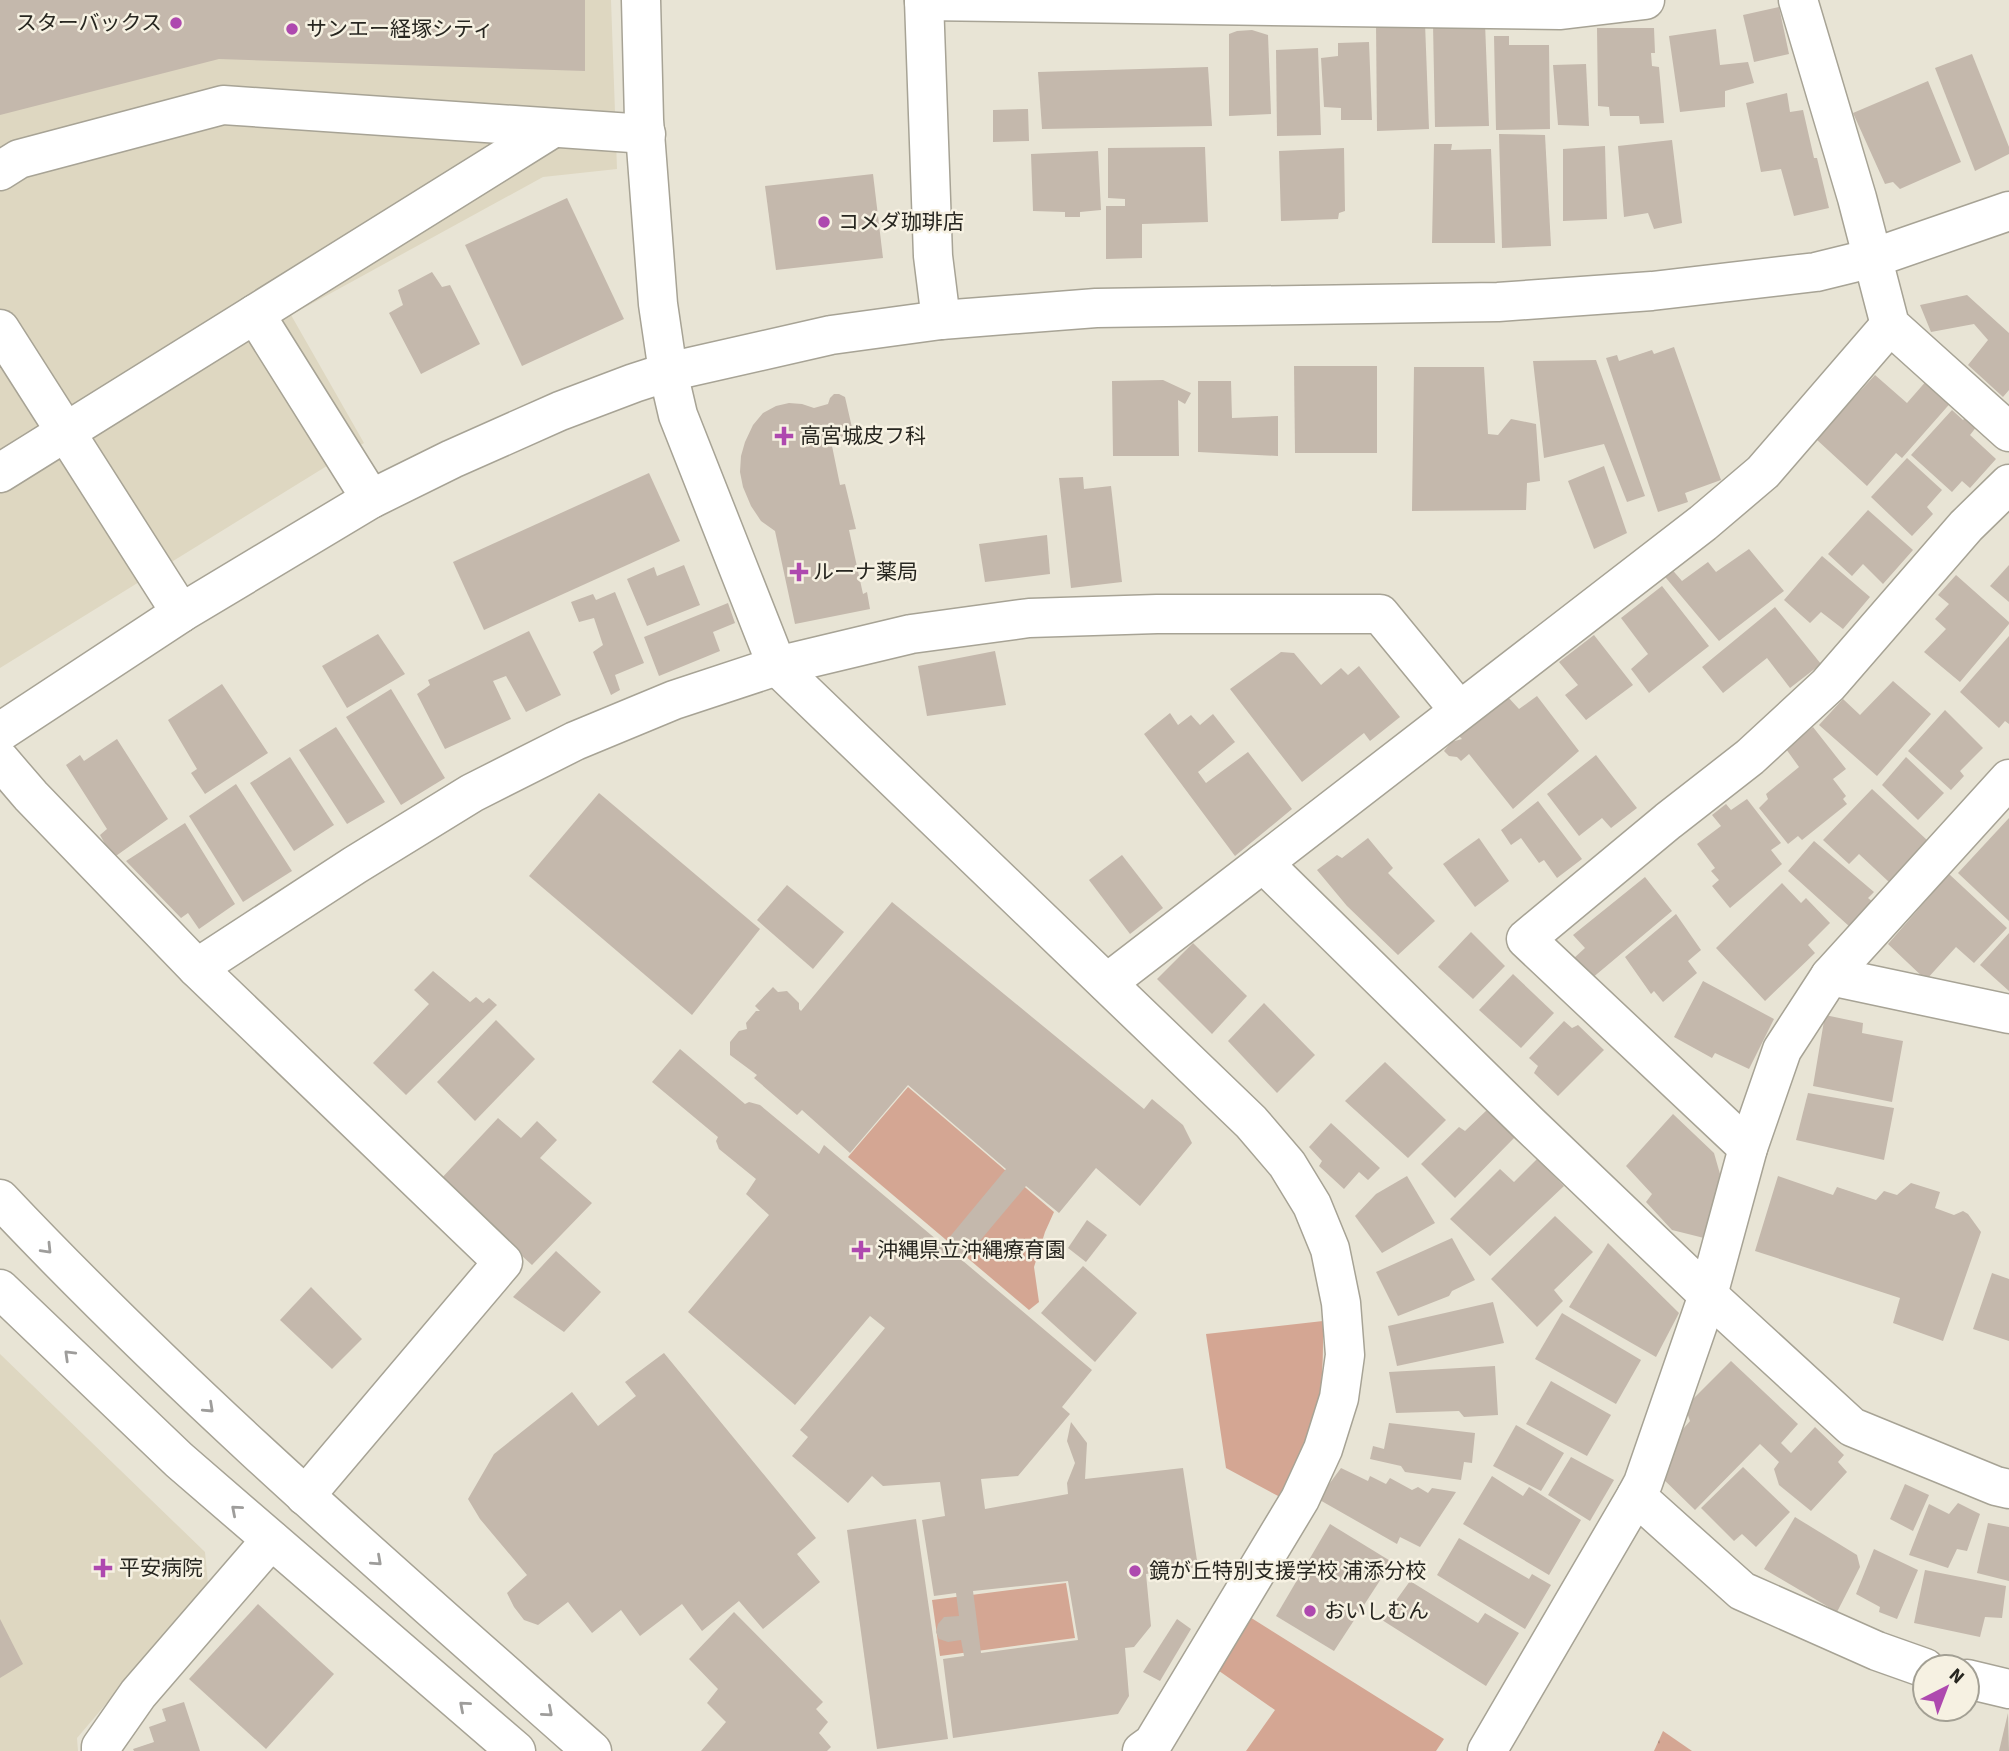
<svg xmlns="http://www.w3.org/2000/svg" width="2009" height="1751" font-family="'Source Sans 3','Noto Sans JP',sans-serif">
<defs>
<pattern id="forest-crowns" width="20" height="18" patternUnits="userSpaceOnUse" patternTransform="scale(1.75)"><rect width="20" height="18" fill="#d4a693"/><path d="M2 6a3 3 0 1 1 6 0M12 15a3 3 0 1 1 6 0" fill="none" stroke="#ac8778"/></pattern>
</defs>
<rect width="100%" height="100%" fill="#e8e4d5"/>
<!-- built -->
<g fill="#ded7c1">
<polygon points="0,0 611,0 617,169 543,177 291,315 364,443 0,668"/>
<polygon points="0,1354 205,1552 208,1584 77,1738 78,1751 0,1751"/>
</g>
<!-- green -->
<g fill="#d4a693">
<polygon points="908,1087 1054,1212 1045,1232 1034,1267 1039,1302 1029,1310 848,1157"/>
<path d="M 1323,1321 C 1323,1358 1324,1398 1310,1433 C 1301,1455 1290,1476 1280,1497 L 1226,1468 L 1206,1334 Z"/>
<polygon points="1066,1583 1075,1638 940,1656 932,1600"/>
<polygon points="1245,1614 1444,1739 1436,1751 1246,1751 1275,1710 1212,1666"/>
</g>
<!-- forest -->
<polygon fill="url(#forest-crowns)" points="1663,1731 1692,1751 1654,1751"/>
<!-- building -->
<g fill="#c4b8ac" fill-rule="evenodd">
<polygon points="0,0 585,0 585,71 219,59 0,115"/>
<polygon points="1779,7 1789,54 1754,62 1743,15"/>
<polygon points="1376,23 1425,23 1429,129 1377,131"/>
<polygon points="1485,23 1489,126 1435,127 1433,24"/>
<polygon points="1597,28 1654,28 1655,53 1651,53 1652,66 1659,67 1664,123 1640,124 1639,116 1610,116 1609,107 1598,106"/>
<polygon points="1716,29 1720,65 1748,62 1754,83 1725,91 1725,107 1680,112 1669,36"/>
<polygon points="1252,30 1268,35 1271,114 1229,116 1229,34 1237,31"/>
<polygon points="1494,36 1509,36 1509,45 1549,45 1550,129 1496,130"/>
<polygon points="1369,42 1372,120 1341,120 1341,108 1324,107 1321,58 1338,56 1338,43"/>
<polygon points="1318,48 1321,135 1277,136 1276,50"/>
<polygon points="1972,54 2009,147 2009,154 1975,171 1935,68"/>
<polygon points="1586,64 1589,126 1558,125 1553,65"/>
<polygon points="1208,67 1212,126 1042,129 1038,72"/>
<polygon points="1928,81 1961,162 1900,189 1893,182 1885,184 1853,113"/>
<polygon points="1787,93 1790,112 1803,110 1814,158 1817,158 1829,208 1794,216 1781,169 1761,172 1746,103"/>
<polygon points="1028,109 1029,141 993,142 993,110"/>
<polygon points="1499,134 1545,135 1551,246 1502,248"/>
<polygon points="1672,140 1682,223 1654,229 1648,213 1624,217 1618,146"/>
<polygon points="1434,144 1452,144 1451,150 1491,149 1495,243 1432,243"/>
<polygon points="1605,146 1607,219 1563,221 1563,149"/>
<polygon points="1205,147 1208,222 1142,224 1142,258 1106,259 1106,206 1125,206 1125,199 1108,198 1108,148"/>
<polygon points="1344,148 1345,211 1339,213 1338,219 1281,221 1279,151"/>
<polygon points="1098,151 1101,210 1080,212 1080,217 1065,217 1065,212 1033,211 1031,154"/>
<polygon points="873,174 883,258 776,270 765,186"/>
<polygon points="567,198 624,319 522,366 465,245"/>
<polygon points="432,272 442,287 450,285 480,344 421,374 389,313 403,305 398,290"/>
<polygon points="1967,295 2009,333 2009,390 2003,397 1968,365 1988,340 1974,324 1931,332 1920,305"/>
<polygon points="1674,347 1721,480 1685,493 1688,502 1658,512 1606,358 1617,355 1619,361 1652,350 1654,354"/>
<polygon points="1596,360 1645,496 1627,502 1604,444 1544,458 1533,361"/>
<polygon points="1294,366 1377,366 1377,453 1295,453"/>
<polygon points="1414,367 1484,367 1488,434 1498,435 1511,419 1536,424 1540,481 1527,483 1526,510 1412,511"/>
<polygon points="1875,375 1907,403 1928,379 1954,399 1902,458 1896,453 1867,486 1816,439"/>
<polygon points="1163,380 1191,393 1185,404 1178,400 1179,456 1113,456 1112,381"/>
<polygon points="1198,381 1231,381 1232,418 1278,416 1278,456 1198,452"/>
<polygon points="834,394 839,394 845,397 853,432 831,441 840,485 845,484 856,529 849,530 863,594 867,592 870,609 795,624 775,531 761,521 751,506 743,487 740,472 741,456 745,442 753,425 763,413 776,406 789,403 802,404 814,408 828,404 830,398"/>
<polygon points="1952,410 1963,420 1966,417 1977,426 1970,435 1996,459 1970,488 1962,481 1952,492 1911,455"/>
<polygon points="1907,458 1942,490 1927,507 1933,514 1912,536 1871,497"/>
<polygon points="1604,466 1627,533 1594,549 1568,481"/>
<polygon points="649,473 680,541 484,630 453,562"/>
<polygon points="1083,477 1084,489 1111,486 1122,582 1071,588 1059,478"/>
<polygon points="1868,510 1913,550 1883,584 1863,564 1852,576 1828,554"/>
<polygon points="1047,535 1050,574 985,582 979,544"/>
<polygon points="1749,549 1784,591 1719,641 1661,572 1669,566 1682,581 1708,562 1716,572"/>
<polygon points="1822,556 1870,597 1843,629 1821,612 1810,623 1784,600"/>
<polygon points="684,565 700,605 647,626 627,579 654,567 657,576"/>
<polygon points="2009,565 2009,602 1990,586"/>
<polygon points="1956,575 2009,622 2009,624 1960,682 1924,652 1946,629 1935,619 1949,604 1938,595"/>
<polygon points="1662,586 1709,646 1649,693 1631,669 1648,654 1621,618"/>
<polygon points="615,592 644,663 615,675 620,690 611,695 593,652 603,645 594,618 579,622 571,602 593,594 596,600"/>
<polygon points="728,603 735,623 713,632 720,651 659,676 644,637"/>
<polygon points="1775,607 1821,664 1790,688 1767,658 1723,693 1702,667"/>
<polygon points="529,631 561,695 526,712 506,676 493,681 511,719 445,749 417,694 430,685 428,680"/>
<polygon points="378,634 405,674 347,708 322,666"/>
<polygon points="1594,635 1633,685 1586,720 1565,695 1578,685 1559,662"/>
<polygon points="2009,636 2009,724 2005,721 1999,728 1960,692"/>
<polygon points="995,651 1006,705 927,716 918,666"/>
<polygon points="1281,652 1294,653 1321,685 1341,668 1348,675 1359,666 1400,717 1370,741 1364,733 1302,782 1230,689"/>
<polygon points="1893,681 1931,714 1877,776 1819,725 1843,699 1860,715"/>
<polygon points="222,684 268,753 205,794 191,773 197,769 168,720"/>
<polygon points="391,689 445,778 401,805 346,717"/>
<polygon points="1507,696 1519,709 1537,696 1579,751 1513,809 1469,754 1461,761 1457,757 1449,756 1444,751 1451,742 1462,739 1458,735"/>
<polygon points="1945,710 1983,748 1960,771 1964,776 1951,790 1908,751"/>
<polygon points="1170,713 1178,725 1191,715 1200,725 1213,714 1235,742 1198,772 1206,783 1248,752 1292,809 1235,856 1144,734"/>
<polygon points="336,727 385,802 347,824 299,750"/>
<polygon points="1813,727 1846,769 1833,779 1846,796 1843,799 1847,804 1802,840 1798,836 1788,844 1759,808 1768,799 1766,794 1799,767 1786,749"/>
<polygon points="117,739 168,819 113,858 100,835 107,829 66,765 80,755 84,761"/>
<polygon points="1596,755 1637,808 1611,828 1602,818 1579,836 1547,794"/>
<polygon points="290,757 334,825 294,851 250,783"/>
<polygon points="1906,757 1944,793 1918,820 1882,785"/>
<polygon points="236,784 292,871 243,902 189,816"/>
<polygon points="1872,789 1927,840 1889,882 1859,854 1849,864 1823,840"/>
<polygon points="599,793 760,929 692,1015 529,876"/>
<polygon points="1747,799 1781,843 1771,850 1782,864 1730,908 1712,886 1719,880 1711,871 1715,868 1697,844 1721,826 1712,815 1726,804 1731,810"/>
<polygon points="1538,801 1582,859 1557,878 1544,860 1539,863 1521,838 1511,845 1501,830"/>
<polygon points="2009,818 2009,921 1958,873"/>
<polygon points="185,823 235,904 199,929 188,913 181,918 126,861"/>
<polygon points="1368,838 1393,868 1388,873 1435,921 1398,955 1347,906 1317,870 1337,855 1342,858"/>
<polygon points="1479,838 1509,881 1475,907 1443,864"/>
<polygon points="1814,841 1874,892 1868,898 1873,902 1850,927 1788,871"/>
<polygon points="1122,855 1163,908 1130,934 1089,880"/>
<polygon points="1949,874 2007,928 1974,963 1956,947 1926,980 1888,944"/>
<polygon points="1645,877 1672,911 1591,979 1573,959 1585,948 1573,935"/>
<polygon points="1782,883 1801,903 1806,898 1830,923 1808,945 1815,953 1765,1001 1716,948"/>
<polygon points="787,885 844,932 813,969 757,920"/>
<path d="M 892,902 L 1144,1109 L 1152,1099 L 1183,1125 L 1192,1143 L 1140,1206 L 1096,1168 L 1059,1213 L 1026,1186 L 963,1261 L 1092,1370 L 1062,1407 L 1070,1414 L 1018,1476 L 981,1479 L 985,1509 L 1068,1494 L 1067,1483 L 1075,1463 L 1067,1441 L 1071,1422 L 1087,1443 L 1085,1479 L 1183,1468 L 1198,1567 L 1146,1574 L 1151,1626 L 1134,1647 L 1125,1648 L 1129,1696 L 1118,1714 L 953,1738 L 943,1659 L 964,1656 L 961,1640 L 948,1642 L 939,1639 L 936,1632 L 938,1624 L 944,1617 L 959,1616 L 956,1593 L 934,1596 L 922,1520 L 945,1516 L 940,1482 L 883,1486 L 872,1476 L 848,1503 L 792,1456 L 808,1437 L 800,1430 L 885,1328 L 870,1316 L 795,1405 L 688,1312 L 769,1215 L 746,1194 L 756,1179 L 719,1149 L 716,1141 L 718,1137 L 652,1082 L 680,1049 L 745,1104 L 749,1102 L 760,1105 L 819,1154 L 824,1145 L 943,1245 L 1006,1169 L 908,1085 L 850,1153 L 802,1110 L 797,1115 L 754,1078 L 757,1075 L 730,1055 L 730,1042 L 739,1031 L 747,1029 L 746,1023 L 756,1011 L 760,1011 L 755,1006 L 773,987 L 778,992 L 787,991 L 799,1003 L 799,1009 L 801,1011 ZM 1068,1581 L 1078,1640 L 981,1653 L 973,1591 Z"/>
<polygon points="1676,914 1701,950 1688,961 1697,973 1663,1002 1654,991 1651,994 1625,957"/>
<polygon points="1471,932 1505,966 1473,999 1438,967"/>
<polygon points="2009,933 2009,991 1980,965"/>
<polygon points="1193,943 1247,996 1212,1034 1157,979"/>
<polygon points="433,971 470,1002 476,997 483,1003 489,998 497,1005 406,1095 373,1063 429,1004 414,990"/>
<polygon points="1513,974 1554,1013 1521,1048 1479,1010"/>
<polygon points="1703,981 1774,1019 1749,1069 1715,1053 1712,1058 1674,1037"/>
<polygon points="1264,1003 1315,1055 1277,1093 1228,1041"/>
<polygon points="1825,1015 1863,1023 1862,1033 1903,1041 1892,1102 1813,1086"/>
<polygon points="496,1020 535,1059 475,1121 437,1082"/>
<polygon points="1564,1021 1572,1028 1578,1025 1604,1050 1558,1096 1534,1073 1538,1066 1529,1058"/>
<polygon points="1385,1062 1446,1120 1408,1158 1345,1101"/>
<polygon points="1808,1093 1894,1108 1884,1160 1796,1140"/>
<polygon points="1488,1109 1515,1137 1455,1198 1421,1164 1459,1127 1465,1131"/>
<polygon points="1673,1114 1714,1153 1720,1174 1704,1238 1672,1230 1646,1202 1652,1194 1626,1166"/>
<polygon points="498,1118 521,1138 537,1121 557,1140 540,1158 592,1203 532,1265 439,1181"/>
<polygon points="1331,1123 1380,1168 1368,1180 1359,1172 1344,1189 1319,1166 1322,1161 1309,1147"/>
<polygon points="1537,1159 1564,1186 1490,1256 1450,1219 1500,1169 1514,1182"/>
<polygon points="1407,1176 1435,1223 1382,1253 1355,1216 1376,1194"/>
<polygon points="1778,1176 1833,1195 1837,1187 1876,1200 1884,1191 1897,1195 1911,1183 1940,1192 1935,1208 1954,1215 1963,1211 1968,1214 1981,1232 1943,1341 1893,1323 1900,1298 1755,1251"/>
<polygon points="1555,1216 1593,1252 1554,1290 1563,1301 1537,1327 1491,1279"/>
<polygon points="1087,1220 1107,1235 1086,1262 1068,1248"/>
<polygon points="1452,1238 1475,1280 1452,1291 1449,1296 1398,1316 1376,1272"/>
<polygon points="1608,1243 1679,1313 1656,1357 1569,1307"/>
<polygon points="556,1251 601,1292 564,1332 513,1297"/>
<polygon points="1083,1266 1137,1313 1095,1362 1041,1313"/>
<polygon points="1992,1273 2009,1279 2009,1341 1973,1329"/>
<polygon points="311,1287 362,1339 332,1369 280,1320"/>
<polygon points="1493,1302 1504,1343 1397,1366 1388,1326"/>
<polygon points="1562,1313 1641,1360 1616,1404 1535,1359"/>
<polygon points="664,1353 816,1538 797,1554 820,1582 763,1629 739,1601 702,1631 682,1604 640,1636 621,1610 592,1633 568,1602 538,1625 524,1620 514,1607 507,1593 527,1575 480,1519 468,1499 494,1454 572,1392 598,1426 636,1396 625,1382"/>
<polygon points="1731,1361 1798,1424 1781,1443 1791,1453 1815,1427 1844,1455 1838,1462 1847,1472 1811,1511 1779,1485 1774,1469 1779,1462 1760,1444 1695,1510 1657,1473 1674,1456 1671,1443 1690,1421 1685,1407"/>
<polygon points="1495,1366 1498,1415 1464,1417 1459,1411 1396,1413 1389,1372"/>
<polygon points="1551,1381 1611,1415 1587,1456 1526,1424"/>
<polygon points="1389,1423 1475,1433 1472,1463 1464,1462 1461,1480 1405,1472 1401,1466 1370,1459 1373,1446 1384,1449"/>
<polygon points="1516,1425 1564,1453 1541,1491 1493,1466"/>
<polygon points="1571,1457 1614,1480 1590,1521 1548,1495"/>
<polygon points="1743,1467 1790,1512 1756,1547 1742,1534 1734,1541 1701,1508"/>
<polygon points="1341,1468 1368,1481 1370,1476 1386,1484 1390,1478 1412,1490 1418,1487 1428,1493 1432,1488 1456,1492 1420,1547 1400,1537 1397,1544 1318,1499"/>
<polygon points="1492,1476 1523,1496 1529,1487 1581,1520 1549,1575 1463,1524"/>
<polygon points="1905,1484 1929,1495 1913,1531 1890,1519"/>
<polygon points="1958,1503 1980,1514 1967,1551 1957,1549 1948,1568 1909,1555 1929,1504 1949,1514"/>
<polygon points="1795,1517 1857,1555 1860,1567 1837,1612 1764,1569"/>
<polygon points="916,1519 948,1739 877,1749 847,1530"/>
<polygon points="1988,1523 2009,1527 2009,1581 1977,1573"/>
<polygon points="1330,1524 1392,1562 1334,1651 1276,1616"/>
<polygon points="1459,1538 1529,1579 1532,1574 1551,1585 1525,1629 1437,1575"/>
<polygon points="1874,1549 1918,1570 1897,1619 1879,1612 1880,1607 1856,1594"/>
<polygon points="1925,1570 2006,1586 2002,1618 1985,1617 1980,1637 1914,1623"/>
<polygon points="1410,1581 1478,1623 1485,1613 1519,1633 1486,1686 1382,1620"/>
<polygon points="258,1604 334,1674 266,1749 189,1679"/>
<polygon points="734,1612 823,1702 816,1709 828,1722 819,1733 831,1747 827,1751 701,1751 726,1722 707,1703 718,1689 689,1659"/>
<polygon points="0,1619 23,1664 0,1678"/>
<polygon points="1177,1619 1191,1629 1160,1681 1143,1672"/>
<polygon points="184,1702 200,1751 134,1751 133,1749 154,1742 149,1727 166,1721 162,1709"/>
<polygon points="2008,1713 2009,1751 1999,1751"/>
</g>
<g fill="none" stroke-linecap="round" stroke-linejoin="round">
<!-- minor casing -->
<g stroke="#a7a395" stroke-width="41">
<g id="minor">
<polyline points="641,0 644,120 658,304 668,372 678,415 777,666 1251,1122 1287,1164 1312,1205 1330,1249 1341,1303 1345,1355 1339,1398 1323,1449 1300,1499 1153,1743 1142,1751"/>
<polyline points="924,0 933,256 941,320"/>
<polyline points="1798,0 1857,198 1890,325 2009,432"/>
<polyline points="924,1 1561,10 1645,0"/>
<polyline points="0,171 19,159 223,105 646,134"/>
<polyline points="255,314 371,499"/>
<polyline points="1890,325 1763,472 1703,523 1263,863 1529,1124 1708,1295 1852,1427 1996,1486 2009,1489"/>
<polyline points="0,329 181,613"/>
<polyline points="0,473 553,128"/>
<polyline points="0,732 181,613 371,499 452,459 560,411 634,383 668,372 831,335 941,320 1096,308 1498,302 1652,291 1816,272 1873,258 2009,211"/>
<polyline points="0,760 31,796 197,968 355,865 472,793 575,741 674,700 777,666 911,634 1029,618 1157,614 1380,614 1459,710"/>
<polyline points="197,968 503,1262 305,1496"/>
<polyline points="1830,976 2009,1014"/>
<polyline points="1107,983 1263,863"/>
<polyline points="1748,1148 1526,939 1668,821 1750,757 1828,685 1966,526 2009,484"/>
<path d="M 0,1199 C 186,1396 390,1572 592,1751"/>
<polyline points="0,1289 179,1460 516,1751"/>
<polyline points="1925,1668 1877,1651 1742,1591 1636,1496 1643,1483 1708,1295 1748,1148 1782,1050 1830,976 2009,779"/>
<polyline points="1967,1679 2009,1689"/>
<polyline points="101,1751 101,1747 138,1694 271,1540"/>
<polyline points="1487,1751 1636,1496"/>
</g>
</g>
<!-- minor -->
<use href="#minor" stroke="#fff" stroke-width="38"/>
</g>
<!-- one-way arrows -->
<defs><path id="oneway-chevron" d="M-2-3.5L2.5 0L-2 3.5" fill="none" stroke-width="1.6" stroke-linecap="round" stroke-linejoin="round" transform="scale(1.75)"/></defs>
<g stroke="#9e9d9b">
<use href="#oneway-chevron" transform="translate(47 1249) rotate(46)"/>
<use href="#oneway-chevron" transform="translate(69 1355) rotate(-136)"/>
<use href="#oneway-chevron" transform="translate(209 1408) rotate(43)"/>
<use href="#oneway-chevron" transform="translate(236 1510) rotate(-139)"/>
<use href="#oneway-chevron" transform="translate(377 1561) rotate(42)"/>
<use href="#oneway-chevron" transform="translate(464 1706) rotate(-139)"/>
<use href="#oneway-chevron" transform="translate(548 1712) rotate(41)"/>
</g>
<!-- markers -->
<g fill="#ae49af" stroke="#f6f1e2" stroke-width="2.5">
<circle cx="176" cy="23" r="7"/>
<circle cx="292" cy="29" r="7"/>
<circle cx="824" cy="222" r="7"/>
<path d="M780.5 425.5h7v7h7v7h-7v7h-7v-7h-7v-7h7z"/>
<path d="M795.5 561.5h7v7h7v7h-7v7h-7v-7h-7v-7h7z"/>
<path d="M857.5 1239.5h7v7h7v7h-7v7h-7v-7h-7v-7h7z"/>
<path d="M99.5 1557.5h7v7h7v7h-7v7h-7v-7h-7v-7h7z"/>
<circle cx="1135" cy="1571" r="7"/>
<circle cx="1310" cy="1611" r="7"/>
</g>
<g text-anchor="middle" stroke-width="5" stroke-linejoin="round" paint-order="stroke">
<!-- poi labels -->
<g font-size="21" fill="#272620" stroke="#f6f1e2" text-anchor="start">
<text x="162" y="30" text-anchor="end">スターバックス</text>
<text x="306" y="36">サンエー経塚シティ</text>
<text x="838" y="229">コメダ珈琲店</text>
<text x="800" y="443">高宮城皮フ科</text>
<text x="813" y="579">ルーナ薬局</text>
<text x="877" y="1257">沖縄県立沖縄療育園</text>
<text x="119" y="1575">平安病院</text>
<text x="1149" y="1578">鏡が丘特別支援学校 浦添分校</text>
<text x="1324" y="1618">おいしむん</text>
</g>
</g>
<!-- north arrow -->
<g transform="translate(1946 1688) rotate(42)"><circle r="33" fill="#f6f1e2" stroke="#a3a094" stroke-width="2"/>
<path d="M0-5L12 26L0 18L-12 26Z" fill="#ae49af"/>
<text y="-10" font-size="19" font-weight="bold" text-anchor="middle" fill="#272620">N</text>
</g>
</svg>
